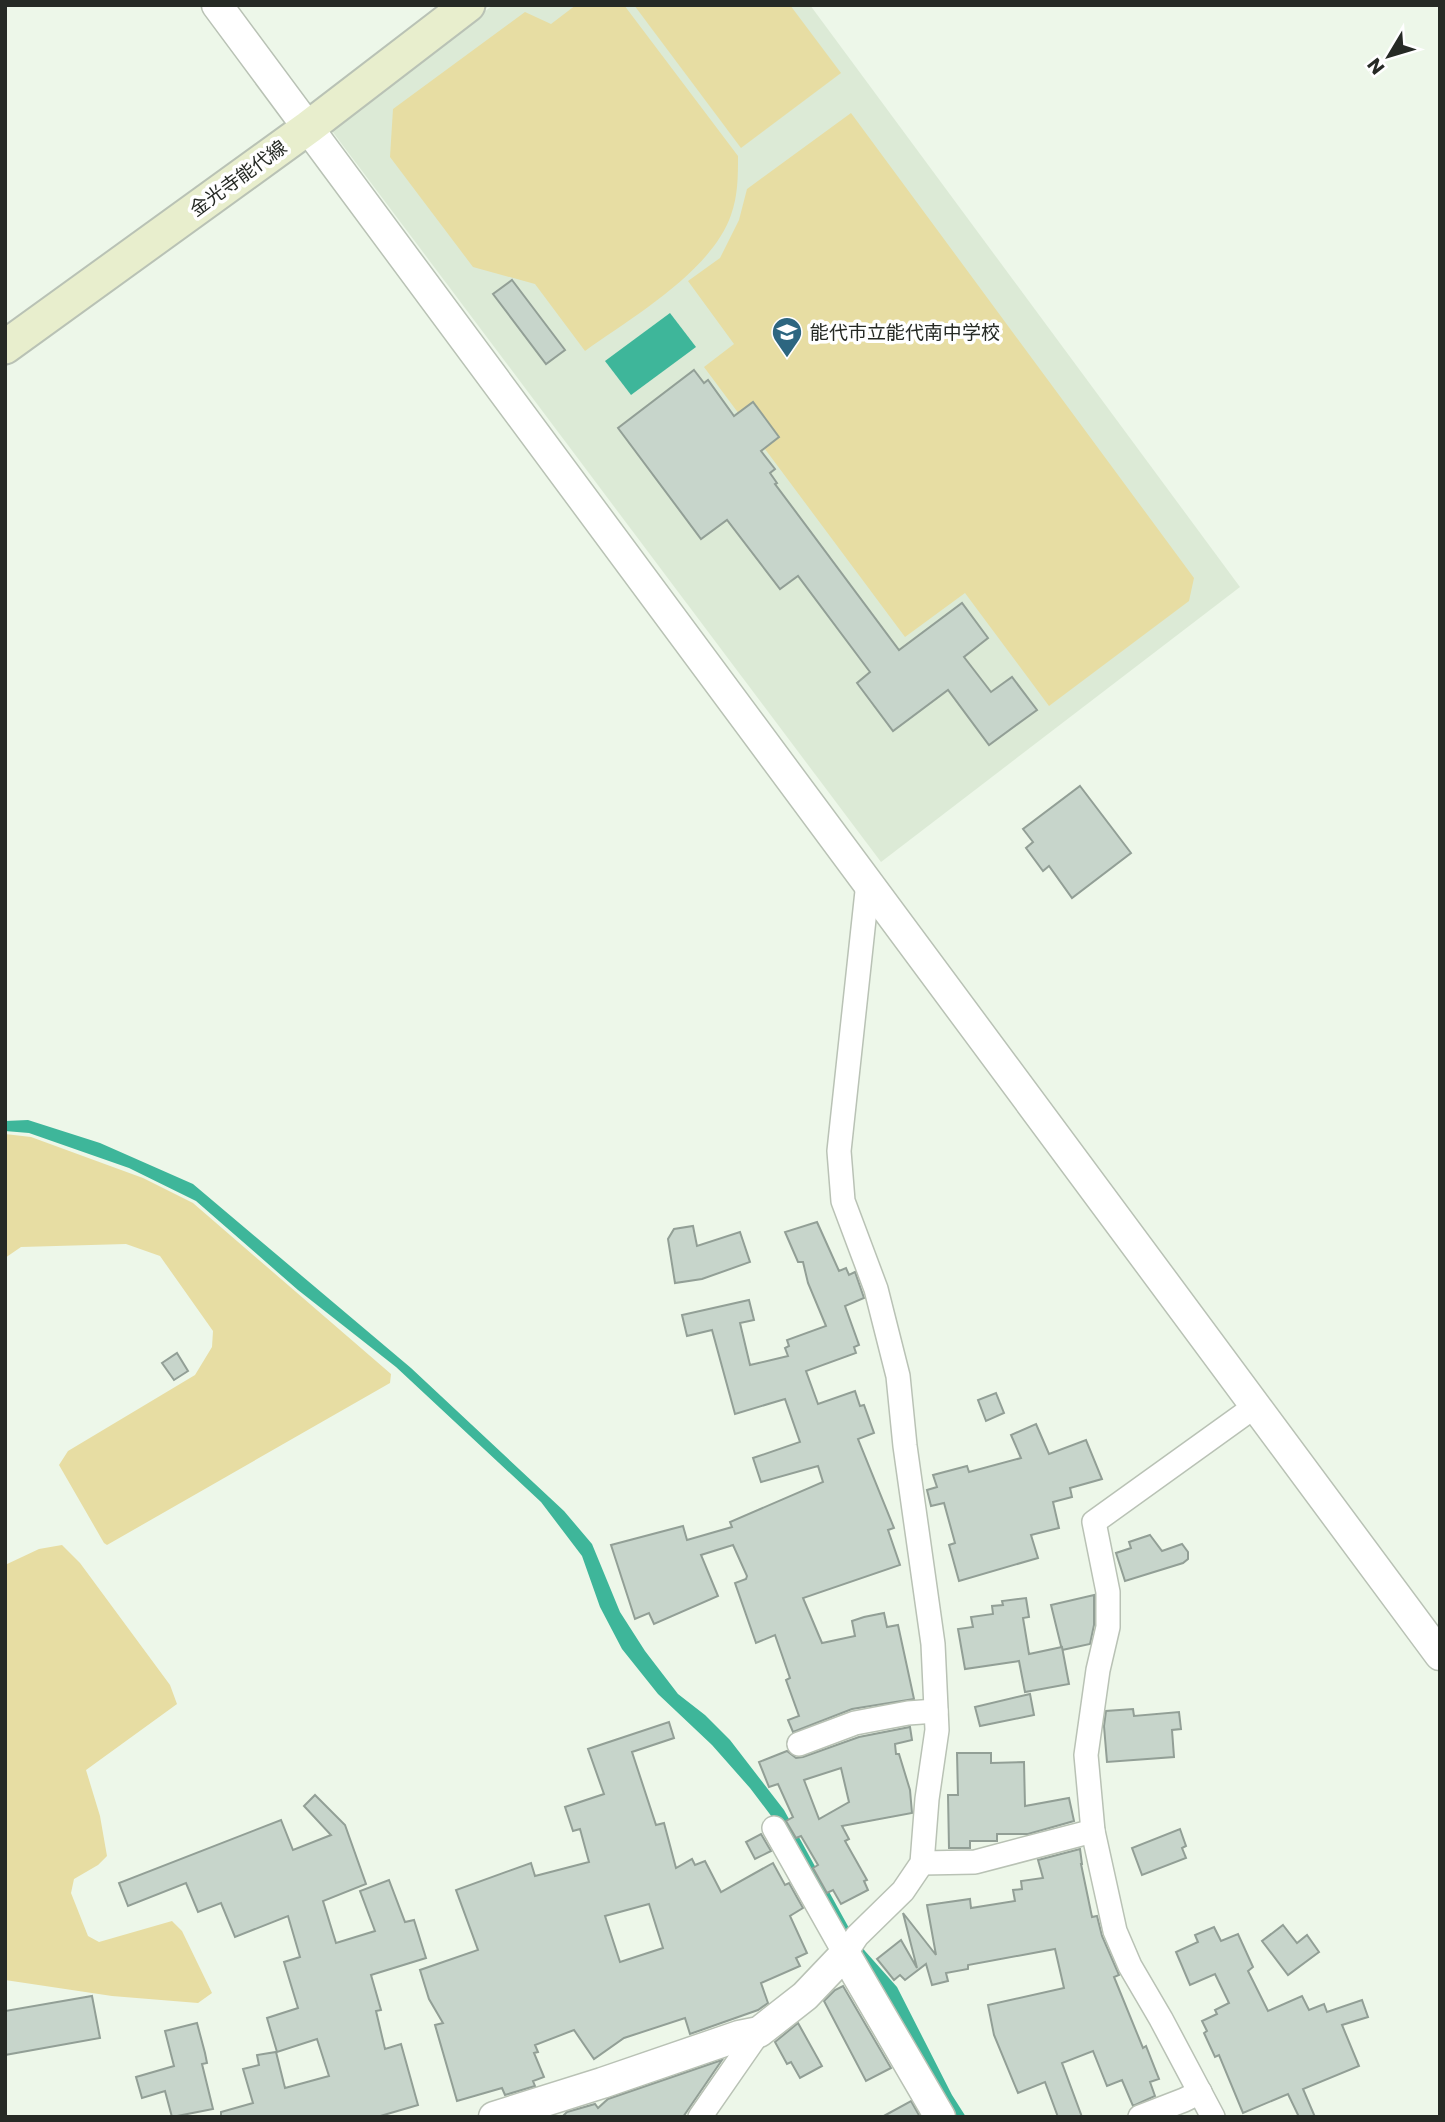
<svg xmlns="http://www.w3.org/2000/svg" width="1445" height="2122" font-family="Poppins,'Noto Sans JP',sans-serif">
<rect width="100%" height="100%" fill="#edf7e9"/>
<!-- built -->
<polygon fill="#dcead6" points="493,5 810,5 1240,587 881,862 332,131"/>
<!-- green -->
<g fill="#e7dda3">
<path d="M 576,5 L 624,5 L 738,156 C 738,176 738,196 731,215 C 711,272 632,317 585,351 L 535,284 L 473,267 L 390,157 L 393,109 L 525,12 L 551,24 Z"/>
<polygon points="634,5 790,5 841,73 741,148"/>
<polygon points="851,113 1194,578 1189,601 1049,706 965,593 905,637 704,367 734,344 688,281 720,258 739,220 747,189"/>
<polygon points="5,1134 31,1137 143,1178 193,1203 391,1374 390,1383 107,1545 104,1543 59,1465 68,1451 195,1375 212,1347 213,1331 160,1256 126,1244 21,1247 5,1258"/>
<polygon points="62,1545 80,1563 170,1685 177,1704 86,1770 100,1816 107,1856 98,1865 74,1879 71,1893 88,1936 99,1942 172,1921 182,1931 212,1993 198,2003 112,1996 5,1980 5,1565 39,1549"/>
</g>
<!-- water -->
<g fill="#3eb69a">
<polygon points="670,313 696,347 631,395 605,361"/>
<polygon points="28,1120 100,1143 193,1184 411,1368 564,1511 592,1544 620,1612 645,1651 678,1694 705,1715 730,1740 784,1810 849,1928 865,1951 897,1987 952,2095 966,2117 952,2117 883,1990 856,1955 775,1821 750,1788 712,1745 658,1694 622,1649 600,1607 582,1556 541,1502 396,1367 298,1290 196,1201 129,1168 29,1133 5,1131 5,1121"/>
</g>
<!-- building -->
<g fill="#c7d5cb" stroke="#929f96" stroke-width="2" fill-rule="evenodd">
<polygon points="512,280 565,350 546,364 493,294"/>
<polygon points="694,370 704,383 708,380 734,416 753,402 765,418 779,437 761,451 775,469 770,473 777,483 775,484 899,650 962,603 988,638 964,657 991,692 1012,677 1037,710 989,745 948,690 893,731 857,683 870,672 798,576 780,589 727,520 701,539 618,428"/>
<polygon points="1080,786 1131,853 1072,898 1049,866 1043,871 1026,848 1033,842 1023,829"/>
<polygon points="817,1222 839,1271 846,1268 849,1275 855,1272 864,1298 845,1306 859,1345 854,1347 856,1353 806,1371 818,1404 855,1391 860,1406 864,1405 874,1433 858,1439 894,1528 888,1530 900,1565 803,1598 822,1643 855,1636 852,1621 864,1617 884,1613 887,1627 898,1625 914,1699 852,1709 793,1732 788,1720 799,1716 786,1680 790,1678 775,1635 756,1643 735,1583 746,1579 747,1576 733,1545 701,1555 718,1596 654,1624 649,1613 635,1619 611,1545 683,1526 687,1540 732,1527 730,1522 823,1482 818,1466 761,1482 753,1458 800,1442 785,1399 735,1414 712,1330 687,1336 682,1315 749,1300 754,1320 740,1323 750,1365 788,1356 785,1348 789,1346 787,1340 826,1326 808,1283 803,1262 798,1262 785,1232"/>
<polygon points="693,1226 697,1246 740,1232 750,1262 702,1279 675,1283 668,1239 674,1229"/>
<polygon points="177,1353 188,1371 174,1380 162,1363"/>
<polygon points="996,1393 1004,1413 986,1421 978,1400"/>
<polygon points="1036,1424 1049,1454 1086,1440 1102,1479 1070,1488 1072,1497 1053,1502 1059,1528 1031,1535 1038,1558 959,1581 949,1545 955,1543 944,1503 931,1506 927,1490 937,1487 933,1475 967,1466 969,1472 1021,1458 1011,1435"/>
<polygon points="1150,1535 1162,1551 1182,1544 1188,1552 1188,1559 1183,1563 1125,1581 1116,1553 1131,1548 1129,1542"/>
<polygon points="1094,1595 1094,1625 1090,1644 1062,1650 1051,1605"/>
<polygon points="1026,1598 1029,1617 1023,1618 1029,1654 1062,1647 1069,1684 1025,1692 1019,1661 965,1669 958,1629 973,1627 971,1617 993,1614 992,1606 1003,1605 1002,1601"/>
<polygon points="1030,1694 1034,1715 980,1726 975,1707"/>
<polygon points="1133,1709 1134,1716 1179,1712 1181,1729 1172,1730 1174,1757 1107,1762 1104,1726 1106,1711"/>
<path d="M 669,1722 L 674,1738 L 632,1752 L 656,1825 L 664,1823 L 676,1868 L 692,1859 L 695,1865 L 705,1861 L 721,1892 L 773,1863 L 785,1885 L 789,1883 L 803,1908 L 790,1916 L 807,1953 L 796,1958 L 800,1966 L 761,1983 L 768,2003 L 758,2010 L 690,2034 L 685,2018 L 624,2038 L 594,2059 L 574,2030 L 535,2045 L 538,2052 L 534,2053 L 544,2077 L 533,2081 L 535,2086 L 505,2095 L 502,2088 L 457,2101 L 435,2025 L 443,2023 L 429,1999 L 420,1970 L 478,1950 L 456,1890 L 531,1863 L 535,1876 L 589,1862 L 580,1829 L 573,1831 L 565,1807 L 604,1794 L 588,1749 ZM 649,1904 L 663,1948 L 620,1962 L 605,1916 Z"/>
<path d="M 910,1727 L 912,1740 L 895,1744 L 896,1754 L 899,1754 L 910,1790 L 912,1813 L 842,1826 L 849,1839 L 845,1841 L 867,1880 L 864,1881 L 868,1890 L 841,1904 L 833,1890 L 827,1893 L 813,1868 L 818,1865 L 801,1836 L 796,1838 L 786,1821 L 793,1817 L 778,1784 L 769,1787 L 759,1762 L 787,1751 L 796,1758 L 803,1757 L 859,1737 ZM 841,1768 L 849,1802 L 819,1819 L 804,1780 Z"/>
<polygon points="957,1753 991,1753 991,1763 1024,1762 1025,1806 1069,1798 1074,1821 1028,1834 997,1834 997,1841 970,1841 970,1848 949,1848 948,1795 958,1795"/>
<polygon points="315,1795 345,1825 366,1884 323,1901 336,1943 375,1931 360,1891 389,1880 405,1922 414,1920 426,1958 371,1975 381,2010 376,2011 385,2049 401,2044 418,2105 377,2117 221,2117 221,2112 253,2103 243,2069 259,2065 257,2055 276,2052 285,2088 329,2076 317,2039 277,2052 267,2018 298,2008 284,1962 300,1957 288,1916 235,1937 221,1903 198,1912 186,1883 128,1906 119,1883 281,1820 293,1850 331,1835 304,1806"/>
<polygon points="1180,1829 1186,1846 1182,1848 1186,1858 1142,1875 1132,1848"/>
<polygon points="761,1834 771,1851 755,1859 746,1842"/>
<polygon points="1080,1849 1082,1864 1081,1864 1092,1917 1097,1916 1102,1936 1119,1975 1114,1977 1143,2048 1146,2046 1159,2079 1150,2082 1155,2096 1133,2106 1122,2080 1107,2086 1093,2051 1062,2063 1082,2117 1058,2117 1045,2082 1018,2093 994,2035 988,2005 1064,1988 1055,1949 968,1965 968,1969 946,1973 948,1981 932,1985 926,1964 905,1980 900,1975 894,1980 877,1959 901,1940 917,1968 903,1913 936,1955 927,1905 970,1899 971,1908 1015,1901 1013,1890 1022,1889 1021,1881 1043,1878 1038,1860"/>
<polygon points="1283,1925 1297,1943 1307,1935 1319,1952 1288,1975 1262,1941"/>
<polygon points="1214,1927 1221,1941 1238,1934 1253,1967 1248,1971 1268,2011 1302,1996 1309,2010 1324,2004 1327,2012 1362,2000 1368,2017 1342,2025 1359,2066 1303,2089 1315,2117 1299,2117 1288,2094 1243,2113 1219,2055 1215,2057 1204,2033 1207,2031 1202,2021 1217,2014 1215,2010 1229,2003 1215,1974 1190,1985 1176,1952 1198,1942 1195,1935"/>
<polygon points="843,1986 891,2068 866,2081 824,2001 835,1990"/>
<polygon points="92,1996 100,2038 5,2055 5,2011"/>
<polygon points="197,2023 205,2053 207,2063 202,2064 213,2109 172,2117 165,2091 142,2098 136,2077 174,2066 165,2031"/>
<polygon points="798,2023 822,2066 800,2078 791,2062 787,2064 775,2042"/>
<polygon points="722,2060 683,2117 562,2117 567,2112 595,2104 598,2108 608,2099"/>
<polygon points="911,2101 920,2117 882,2117"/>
</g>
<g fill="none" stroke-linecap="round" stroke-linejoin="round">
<!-- minor casing -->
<g stroke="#b9c2b5" stroke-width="26">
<g id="minor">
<polyline points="799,1744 855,1723 908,1713 936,1711"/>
<polyline points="774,1828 845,1954"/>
<polyline points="922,1863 975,1862 1093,1831"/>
<polyline points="845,1954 857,1936 903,1891 922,1863 927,1799 937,1730 933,1644 905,1446 898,1376 876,1289 843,1201 839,1151 868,882"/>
<polyline points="700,2117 759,2032"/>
<polyline points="1140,2117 1184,2100 1200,2092"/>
<polyline points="1213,2117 1161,2019 1130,1966 1115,1931 1093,1831 1086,1755 1098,1670 1108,1627 1108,1592 1094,1522 1254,1407"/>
</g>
</g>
<!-- tertiary casing -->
<g stroke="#b9c2b5" stroke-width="33">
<g id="tertiary">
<polyline points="217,5 1440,1655"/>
<polyline points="494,2117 602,2083 739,2036 759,2032 805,1996 845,1954 940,2117"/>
</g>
</g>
<!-- secondary casing -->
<g stroke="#b9c2b5" stroke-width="37">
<polyline id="secondary" points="5,347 309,127 468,5"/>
</g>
<!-- minor -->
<use href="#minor" stroke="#fff" stroke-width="23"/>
<!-- tertiary -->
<use href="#tertiary" stroke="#fff" stroke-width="30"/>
<!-- secondary -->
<use href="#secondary" stroke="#e8eecd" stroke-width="33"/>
</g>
<!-- icons -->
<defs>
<g id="school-pin" transform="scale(1.575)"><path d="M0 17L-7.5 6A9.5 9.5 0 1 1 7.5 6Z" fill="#2d6680" stroke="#fff"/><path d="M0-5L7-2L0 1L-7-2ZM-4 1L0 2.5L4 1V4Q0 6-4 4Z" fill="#fff"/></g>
</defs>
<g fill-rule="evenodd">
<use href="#school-pin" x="787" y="332"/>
</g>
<g text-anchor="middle" stroke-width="7" stroke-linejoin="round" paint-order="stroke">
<!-- street labels -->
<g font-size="19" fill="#262a25" stroke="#fff">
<text transform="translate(238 178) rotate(-36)" y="7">金光寺能代線</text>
</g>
<!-- poi labels -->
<g font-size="19" fill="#262a25" stroke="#fff" text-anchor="start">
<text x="810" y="339">能代市立能代南中学校</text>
</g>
</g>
<!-- border -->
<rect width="1445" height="2122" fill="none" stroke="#262a25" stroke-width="14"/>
<!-- north arrow -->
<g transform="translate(1389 56) rotate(232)" stroke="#ffffff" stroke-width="5" paint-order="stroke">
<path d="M0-5L12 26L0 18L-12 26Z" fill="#262a25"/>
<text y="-10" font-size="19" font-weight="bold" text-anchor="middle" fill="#262a25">N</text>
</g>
</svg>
